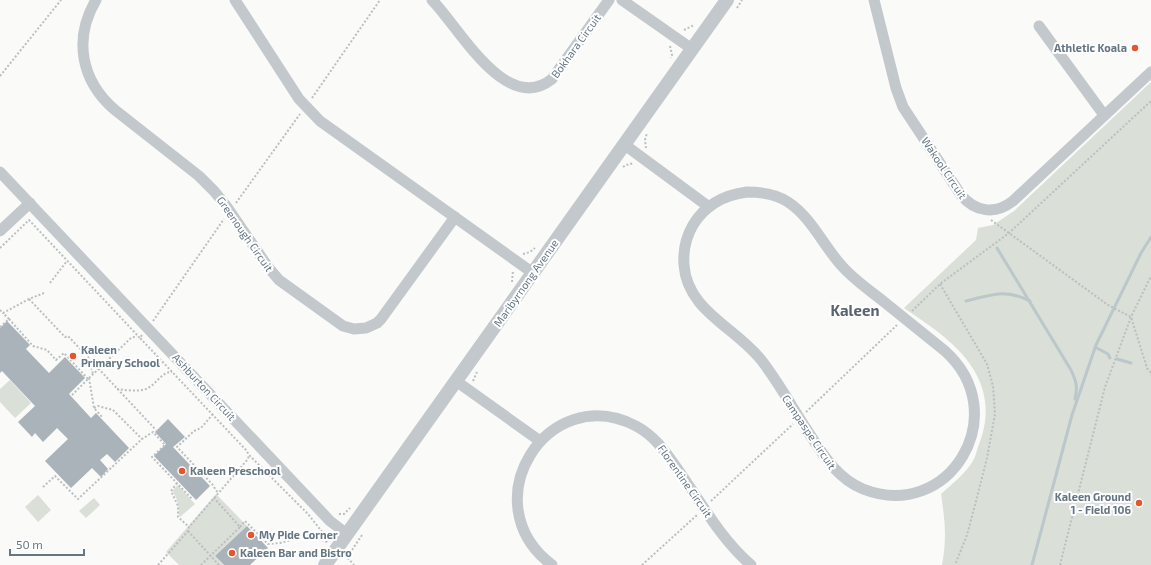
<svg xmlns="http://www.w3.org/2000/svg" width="1151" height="565" font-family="'Exo 2',sans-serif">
<rect width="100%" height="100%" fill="#fafaf8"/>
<!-- green -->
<g fill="#dadfd7">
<path d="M 1151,82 L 1151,565 L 942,565 C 947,538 945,521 941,494 C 952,484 965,474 973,461 C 975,457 977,451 978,447 C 995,406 983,372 951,343 C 937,330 920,319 904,308 L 976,240 L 978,228 L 993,225 L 1014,211 Z"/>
<polygon points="10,380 31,403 15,418 0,402 0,389"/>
<path d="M 178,485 L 195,504 L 180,517 L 179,516 C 179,506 178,499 172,491 Z"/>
<polygon points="216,494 247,526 215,556 223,565 179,565 166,552"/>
<polygon points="38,495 51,510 38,522 25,507"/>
<polygon points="94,498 100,505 86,518 79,511"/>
</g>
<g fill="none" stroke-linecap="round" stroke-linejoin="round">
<!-- stream -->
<g stroke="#bbc7cb" stroke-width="3">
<path d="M 997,248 L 1071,370 C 1076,381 1078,386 1075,399"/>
<path d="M 966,301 C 992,295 1004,288 1030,301"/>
<polyline points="1095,347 1108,354 1110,358"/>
<polyline points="1117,359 1131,363"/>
<polyline points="1032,565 1072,415 1096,345 1141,253 1151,237"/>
</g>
</g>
<!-- building -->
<g fill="#aab3b9">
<polygon points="7,321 30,345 26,349 49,373 65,357 85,378 69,394 91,418 96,413 129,448 115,462 107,454 100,460 108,469 101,477 92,468 71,488 45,461 68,439 57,428 43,442 35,433 32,437 18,422 35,406 2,371 0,373 0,328"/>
<polygon points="168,419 185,437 173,447 210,486 196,500 154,456 166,444 155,432"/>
<polygon points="247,526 268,548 250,565 224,565 215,556"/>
</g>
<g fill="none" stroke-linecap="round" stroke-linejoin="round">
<!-- path -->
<g stroke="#bbbfc2" stroke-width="2" stroke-dasharray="2 2" stroke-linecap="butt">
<polyline points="737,8 742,0"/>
<polyline points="684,30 694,25"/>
<polyline points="670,46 672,55 671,58"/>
<polyline points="0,76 61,0"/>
<polyline points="312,98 380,0"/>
<polyline points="646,148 645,140 647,133"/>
<polyline points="623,167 626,165 634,163"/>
<polyline points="236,203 300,114"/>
<polyline points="991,220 1108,305 1131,317 1147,368 1151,373"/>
<polyline points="0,248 29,220 140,338"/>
<polyline points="523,254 530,252 535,248"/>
<polyline points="512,282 513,270"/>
<polyline points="50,283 67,261"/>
<polyline points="940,284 987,364 993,386 995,414 987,458 975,505 967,535 955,565"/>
<polyline points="29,299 65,337 68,336 156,430"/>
<polyline points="0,310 3,313 29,299 44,293"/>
<polyline points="912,311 940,284 1009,233 1151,101"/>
<polyline points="9,319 33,346 47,350 56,360 64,353 88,379"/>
<polyline points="153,321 224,219"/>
<polyline points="0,327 9,319 3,313"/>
<polyline points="142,335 140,338 246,450 249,455 308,514 323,533 327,542"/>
<polyline points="89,360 93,374"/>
<polyline points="89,378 131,338 137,336"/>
<polyline points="473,381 477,372"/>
<path d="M 117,389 C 126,390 137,392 146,389 C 156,385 161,372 172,372"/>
<polyline points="72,395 89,378 94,408 103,418"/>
<polyline points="94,408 98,406 113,410 142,439"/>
<polyline points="806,412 897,325"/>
<polyline points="213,414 201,428 194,431 177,447 212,484 218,493"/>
<polyline points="177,483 171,491 178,506 178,517 189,527"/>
<polyline points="43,487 55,476 78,499 142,439 153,432 165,445 152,457 192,499"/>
<polyline points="711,501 793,424"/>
<polyline points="339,514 344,514 350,508"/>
<polyline points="240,527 245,521 268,544 280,543 309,535 327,542"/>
<polyline points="188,531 219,565"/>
<polyline points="352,550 362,535"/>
<polyline points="345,555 354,565"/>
<polyline points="158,565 188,531 189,527 248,459 249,455"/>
<polyline points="201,565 240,527 214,498"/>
<polyline points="642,565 697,515"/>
<polyline points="1060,565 1105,387 1131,317 1151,276"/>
</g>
<!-- minor -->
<g stroke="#c3c8cc" stroke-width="11">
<path d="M 96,0 C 73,39 81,81 115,110 L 199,176 L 214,191 L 227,207 L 268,267 L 279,280 L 343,326 L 354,329 L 366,328 L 377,323 L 381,319 L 455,217"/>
<polyline points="235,0 299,99 320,121 533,273"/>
<path d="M 432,0 C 459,27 506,116 552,79 L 609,0"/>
<polyline points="622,0 692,49"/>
<path d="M 874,0 L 896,88 L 903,107 L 961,195 C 975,212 995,215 1013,201 L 1151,72"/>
<polyline points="1039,26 1104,115"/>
<polyline points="625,145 709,207"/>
<polyline points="0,172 330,521 347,534"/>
<path d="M 747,192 C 762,192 776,194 788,202 C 811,217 823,245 841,265 C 853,279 868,289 883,301 C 903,317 924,334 945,351 C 1015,414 949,523 863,489 C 836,478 822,453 807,430 C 792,407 779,383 762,361 C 737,328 687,311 684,265 C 683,251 686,237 693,225 C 705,205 724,195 747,192 Z"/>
<polyline points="0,231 30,203"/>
<polyline points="456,381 540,441"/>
<path d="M 552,565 C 470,503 548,380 636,426 C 657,437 668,456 681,474 C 703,506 722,540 751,565"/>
</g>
<!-- tertiary -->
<polyline stroke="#c3c8cc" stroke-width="14" points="325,565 727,0"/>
</g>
<!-- markers -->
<g fill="#e4572e" stroke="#fff" stroke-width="1.5">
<circle cx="1135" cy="48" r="4"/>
<circle cx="73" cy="356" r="4"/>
<circle cx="182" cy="471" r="4"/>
<circle cx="1139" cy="503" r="4"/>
<circle cx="251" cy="535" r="4"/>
<circle cx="232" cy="553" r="4"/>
</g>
<g text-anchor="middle" stroke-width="4" stroke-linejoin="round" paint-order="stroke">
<!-- street labels -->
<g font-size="11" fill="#657683" stroke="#fff">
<text transform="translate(576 46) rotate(-54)" y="4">Bokhara Circuit</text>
<text transform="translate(944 168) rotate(56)" y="4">Wakool Circuit</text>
<text transform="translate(245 234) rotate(55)" y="4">Greenough Circuit</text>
<text transform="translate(526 283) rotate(-55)" y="4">Maribyrnong Avenue</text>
<text transform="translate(204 387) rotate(47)" y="4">Ashburton Circuit</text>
<text transform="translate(809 432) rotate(56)" y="4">Campaspe Circuit</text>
<text transform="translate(685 481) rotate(55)" y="4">Florentine Circuit</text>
</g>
<!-- poi labels -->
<g font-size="11" font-weight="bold" fill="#657683" stroke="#fff" text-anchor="start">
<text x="1127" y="52" text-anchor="end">Athletic Koala</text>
<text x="81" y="354">Kaleen<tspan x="81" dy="13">Primary School</tspan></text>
<text x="190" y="475">Kaleen Preschool</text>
<text x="1131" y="501" text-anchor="end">Kaleen Ground<tspan x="1131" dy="13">1 - Field 106</tspan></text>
<text x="259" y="539">My Pide Corner</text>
<text x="240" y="557">Kaleen Bar and Bistro</text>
</g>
<!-- district labels -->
<g font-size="15" font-weight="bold" fill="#57646e" stroke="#fff">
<text x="855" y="316">Kaleen</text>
</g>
</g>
<!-- scale -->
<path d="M10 549v6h74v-6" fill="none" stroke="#657683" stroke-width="2"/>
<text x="16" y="549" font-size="12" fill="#657683" stroke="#ffffff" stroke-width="3" paint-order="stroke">50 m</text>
</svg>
